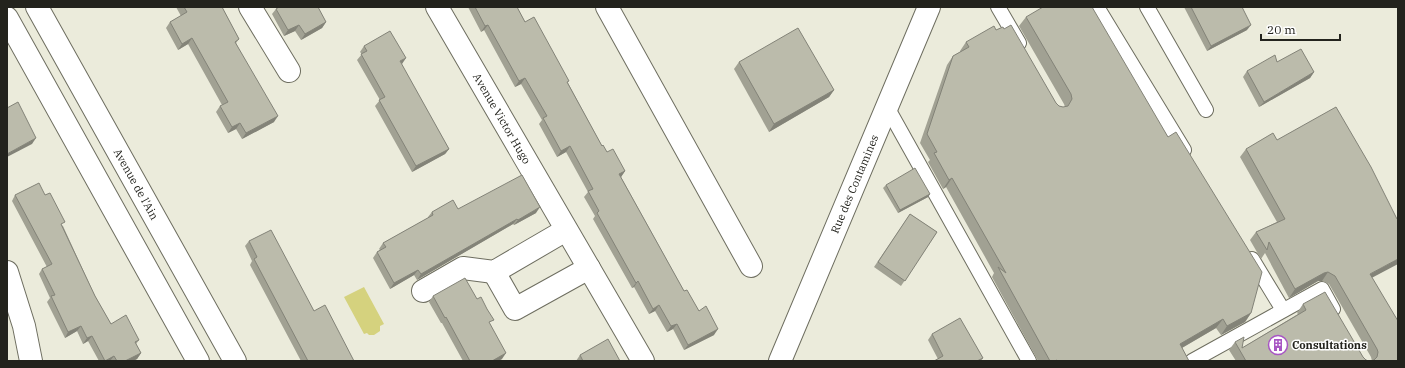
<svg xmlns="http://www.w3.org/2000/svg" width="1405" height="368" font-family="'IBM Plex Serif',serif">
<rect width="100%" height="100%" fill="#ebebdb"/>
<!-- water -->
<polygon fill="#d5d27e" points="364,287 384,324 380,326 380,331 374,335 369,335 367,333 364,334 344,297"/>
<g fill="none" stroke-linecap="round" stroke-linejoin="round">
<!-- service casing -->
<g stroke="#6e6e60" stroke-width="16">
<g id="service">
<polyline points="998,7 1019,43"/>
<polyline points="1097,7 1184,150"/>
<polyline points="1147,7 1206,110"/>
<polyline points="887,107 1029,361"/>
<polyline points="1252,259 1283,310"/>
<polyline points="1192,361 1322,289 1333,309"/>
</g>
</g>
<!-- minor casing -->
<g stroke="#6e6e60" stroke-width="24">
<g id="minor">
<path id="s1" d="M 37,7 L 235,361"/>
<polyline points="250,7 289,71"/>
<path id="s2" d="M 437,7 L 643,361"/>
<polyline points="607,7 751,266"/>
<polyline points="7,18 198,361"/>
<polyline points="7,272 24,326 31,361"/>
<polyline points="494,272 515,309 589,268"/>
<polyline points="423,291 463,268 494,272 566,230"/>
<path id="s3" d="M 780,361 L 929,7"/>
</g>
</g>
<!-- service -->
<use href="#service" stroke="#fff" stroke-width="14"/>
<!-- minor -->
<use href="#minor" stroke="#fff" stroke-width="22"/>
</g>
<!-- wall -->
<g fill="#a1a193">
<polygon points="176,7 222,7 239,39 236,43 274,122 242,139 236,129 228,133 216,112 220,106 222,105 188,44 178,50 166,28 170,22 181,16"/>
<polygon points="468,7 517,7 525,22 568,83 602,146 607,152 625,171 621,177 684,291 699,311 714,335 684,350 673,329 667,332 655,311 649,314 634,287 632,288 593,219 595,216 584,197 588,192 566,152 557,157 539,124 542,120 521,84 515,87 484,30 481,32"/>
<polygon points="1184,7 1242,7 1247,30 1207,51"/>
<polygon points="276,9 326,22 322,28 301,40 295,31 284,36 272,14"/>
<polygon points="1026,17 1251,313 1245,322 1221,335 1216,328 1182,348 1189,361 1038,361 992,277 994,273 946,187 943,189 928,162 930,160 920,143 947,65 953,56 960,52 960,51 966,42 996,30 1056,103 1059,106 1063,107 1065,107 1064,104 1019,26"/>
<polygon points="364,46 401,64 449,149 445,154 412,172 375,106 380,100 357,60 362,54 360,52"/>
<polygon points="739,62 834,90 829,97 769,132 734,69"/>
<polygon points="1277,62 1314,72 1310,78 1259,107 1243,77 1247,71"/>
<polygon points="1277,140 1372,278 1398,361 1372,361 1371,357 1329,284 1322,281 1318,281 1289,298 1265,253 1261,259 1250,240 1256,232 1277,222 1240,157 1246,149"/>
<polygon points="886,185 930,194 928,197 898,213 883,188"/>
<polygon points="15,195 63,226 95,296 111,324 139,340 136,344 141,353 137,359 133,361 99,361 88,341 83,344 77,331 65,338 47,302 50,298 39,274 42,269 47,267 12,201"/>
<polygon points="458,209 536,213 514,225 513,224 417,280 414,275 390,289 373,258 377,252 380,250 379,249 383,243 428,218 428,217 432,212"/>
<polygon points="910,214 937,232 901,286 874,267"/>
<polygon points="249,241 314,311 354,361 301,361 250,265 252,261 245,246"/>
<polygon points="433,296 490,324 502,359 498,361 463,361 442,323 441,323 429,302"/>
<polygon points="1303,304 1366,360 1369,361 1236,361 1229,350 1235,342 1242,348 1298,314 1297,313"/>
<polygon points="932,334 983,358 981,361 934,361 938,359 928,340"/>
<polygon points="580,355 620,361 576,361"/>
</g>
<!-- shaded-wall -->
<g fill="#838378">
<polygon points="326,22 322,28 301,40 305,34"/>
<polygon points="299,25 295,31 284,36 288,30"/>
<polygon points="488,25 484,30 481,32 485,26"/>
<polygon points="1251,25 1247,30 1207,51 1211,46"/>
<polygon points="192,38 188,44 178,50 182,44"/>
<polygon points="406,58 402,64 400,61"/>
<polygon points="1314,72 1310,78 1259,107 1264,102"/>
<polygon points="525,78 521,84 515,87 519,81"/>
<polygon points="834,90 829,97 769,132 774,124"/>
<polygon points="278,116 274,122 242,139 246,133"/>
<polygon points="240,123 236,129 228,133 232,127"/>
<polygon points="36,138 32,144 7,157 7,154"/>
<polygon points="570,146 566,152 557,157 561,151"/>
<polygon points="449,149 445,154 412,172 416,166"/>
<polygon points="625,171 621,177 619,174"/>
<polygon points="952,178 946,187 943,189 949,180"/>
<polygon points="930,194 928,197 898,213 900,210"/>
<polygon points="540,207 536,213 514,225 518,220"/>
<polygon points="517,219 513,224 417,280 421,274"/>
<polygon points="1398,259 1398,264 1364,282 1370,274"/>
<polygon points="418,270 414,275 390,289 394,283"/>
<polygon points="1328,272 1322,281 1318,281 1289,298 1295,289 1324,273"/>
<polygon points="638,281 634,287 632,288 636,283"/>
<polygon points="659,305 655,311 649,314 653,309"/>
<polygon points="1251,313 1245,322 1221,335 1227,326"/>
<polygon points="1223,319 1216,328 1173,353 1180,344"/>
<polygon points="677,324 673,329 667,332 671,326"/>
<polygon points="81,326 77,331 65,338 68,332"/>
<polygon points="718,329 714,335 684,350 688,345"/>
<polygon points="92,336 88,341 83,344 87,338"/>
<polygon points="141,353 137,359 133,361 125,361"/>
<polygon points="506,353 502,359 498,361 492,361"/>
<polygon points="114,356 110,361 105,361"/>
</g>
<!-- building -->
<g fill="#bbbbab" stroke="#838378">
<polygon points="184,7 222,7 239,39 235,42 278,116 246,133 240,123 232,127 220,106 228,102 192,38 182,44 170,22 187,12"/>
<polygon points="279,7 318,7 326,22 305,34 299,25 288,30 276,9"/>
<polygon points="475,7 517,7 525,22 534,17 569,81 567,82 602,146 603,145 607,152 613,149 625,171 619,174 684,291 687,290 699,311 706,306 718,329 688,345 677,324 671,326 659,305 653,309 638,281 636,283 597,213 599,211 588,191 593,189 570,146 561,151 543,118 547,116 525,78 519,81 488,25 485,26"/>
<polygon points="1043,7 1092,7 1168,137 1176,132 1262,272 1251,313 1227,326 1223,319 1180,344 1189,361 1058,361 1057,360 1055,361 1050,361 998,267 1006,273 952,178 949,180 934,153 937,152 927,134 953,56 969,47 966,42 994,26 996,30 1003,27 1004,29 1011,25 1056,103 1059,106 1063,107 1068,106 1072,99 1071,94 1026,17"/>
<polygon points="1191,7 1242,7 1251,25 1211,46"/>
<polygon points="798,28 834,90 774,124 739,62"/>
<polygon points="390,31 406,58 400,61 449,149 416,166 379,100 385,97 361,54 367,51 364,46"/>
<polygon points="1301,49 1314,72 1264,102 1247,71 1275,55 1277,62"/>
<polygon points="18,102 36,138 7,154 7,108"/>
<polygon points="1336,107 1371,167 1397,219 1398,218 1398,259 1370,274 1398,321 1398,361 1371,361 1374,360 1377,357 1378,352 1377,349 1335,276 1328,272 1324,273 1295,289 1269,242 1267,250 1256,232 1285,219 1246,149 1273,133 1277,140"/>
<polygon points="915,168 930,194 900,210 886,185"/>
<polygon points="522,175 540,207 518,220 517,219 421,274 418,270 394,283 377,252 386,247 383,243 433,215 432,212 453,200 458,209"/>
<polygon points="39,183 45,195 50,193 65,222 61,224 95,296 111,324 126,315 139,340 135,342 141,353 125,361 117,361 114,356 105,361 92,336 87,338 81,326 68,332 51,296 55,295 42,269 52,264 15,195"/>
<polygon points="910,214 937,232 905,281 878,262"/>
<polygon points="271,230 314,311 325,305 354,361 308,361 254,259 257,257 249,241"/>
<polygon points="465,278 477,299 481,297 487,309 494,320 489,322 506,353 492,361 470,361 446,317 445,318 433,296"/>
<polygon points="1325,292 1363,357 1366,360 1369,361 1246,361 1235,342 1244,337 1242,348 1306,310 1303,304"/>
<polygon points="960,318 983,358 977,361 934,361 943,356 932,334"/>
<polygon points="608,339 620,361 583,361 580,355"/>
</g>
<!-- icons -->
<defs>
<g id="building-ring" transform="scale(1)"><circle r="9.5" fill="#fff" stroke="#a855c4" stroke-width="1.5"/><path d="M-4-6H4V6H1V3H-1V6H-4ZM-2.5-4.3h1.7v1.8h-1.7ZM.8-4.3h1.7v1.8H.8ZM-2.5-1h1.7V.8h-1.7ZM.8-1h1.7V.8H.8Z" fill="#a855c4"/></g>
</defs>
<g fill-rule="evenodd">
<use href="#building-ring" x="1278" y="345"/>
</g>
<g text-anchor="middle" stroke-width="3" stroke-linejoin="round" paint-order="stroke">
<!-- street labels -->
<g font-size="11" fill="#23231d" stroke="#fff">
<text dy="4" stroke="none"><textPath href="#s2" startOffset="129">Avenue Victor Hugo</textPath></text>
<text dy="4" stroke="none"><textPath href="#s1" startOffset="203">Avenue de l'Ain</textPath></text>
<text dy="4" stroke="none"><textPath href="#s3" startOffset="192">Rue des Contamines</textPath></text>
</g>
<!-- poi labels -->
<g font-size="11" font-weight="bold" fill="#23231d" stroke="#fff" text-anchor="start">
<text x="1292" y="349">Consultations</text>
</g>
</g>
<!-- border -->
<rect width="1405" height="368" fill="none" stroke="#23231d" stroke-width="16"/>
<!-- scale -->
<path d="M1261 34v6h79v-6" fill="none" stroke="#23231d" stroke-width="2"/>
<text x="1267" y="34" font-size="12" fill="#23231d" stroke="#ffffff" stroke-width="3" paint-order="stroke">20 m</text>
</svg>
